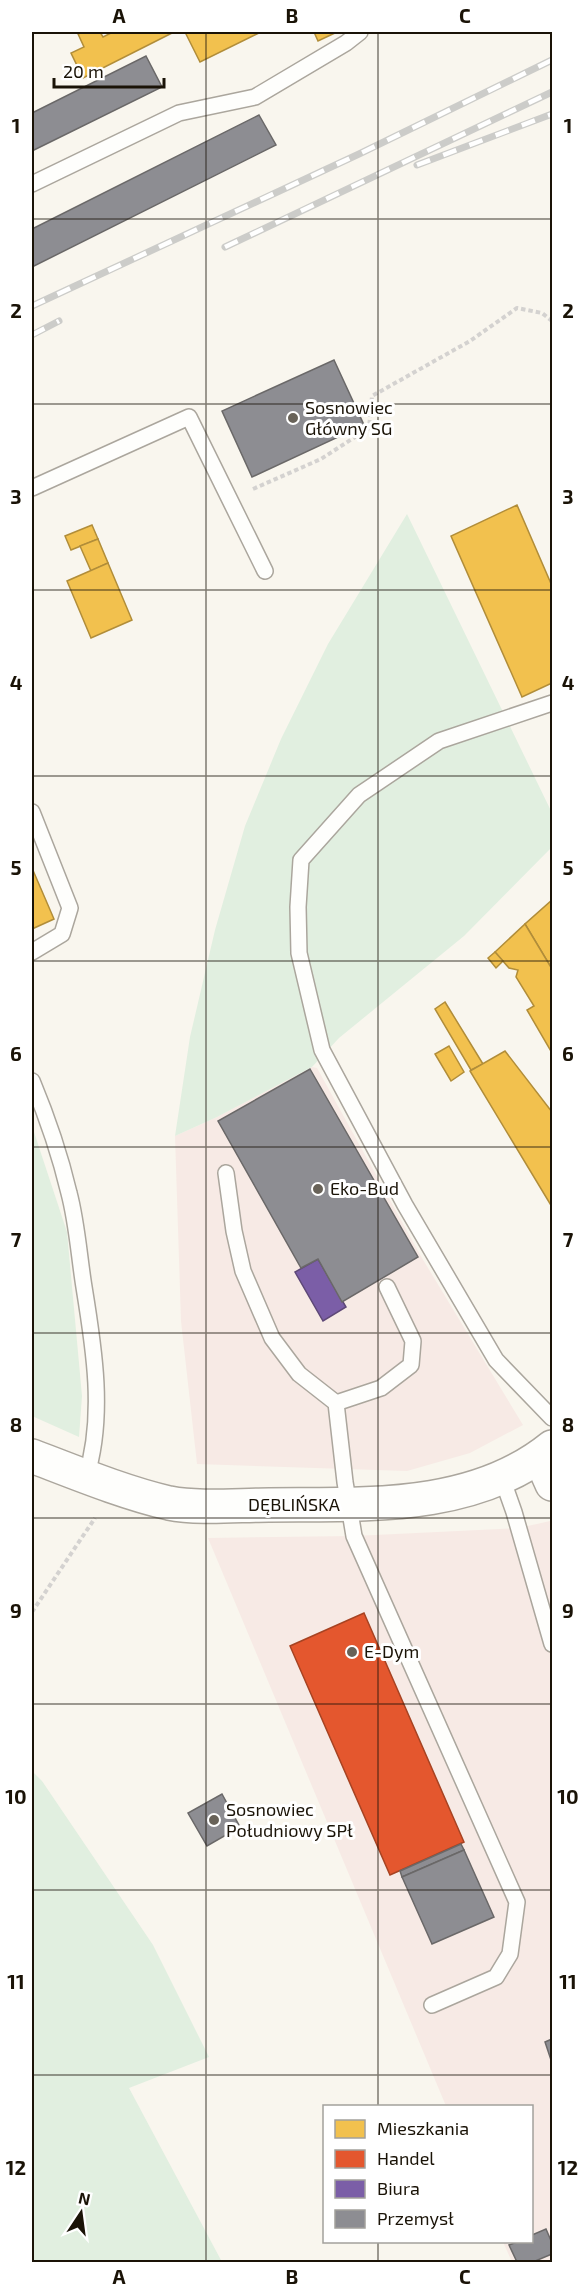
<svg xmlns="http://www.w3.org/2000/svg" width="584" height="2294" font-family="'Exo 2',sans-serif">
<rect width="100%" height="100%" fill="#f9f6ee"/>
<!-- industrial -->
<g fill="#f7eae5">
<polygon points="312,1067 317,1068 422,1258 523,1425 470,1453 407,1471 197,1464 181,1321 175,1136 217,1117"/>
<polygon points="550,1521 552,1525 552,2262 512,2262 503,2242 532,2242 532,2106 446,2106 208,1538 354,1536 519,1528"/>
</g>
<!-- green -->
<g fill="#e1efe0">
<polygon points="407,514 552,813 552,847 464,936 339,1038 312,1067 217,1117 175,1136 190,1037 215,930 245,826 281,739 328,644"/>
<polygon points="32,1126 67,1232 82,1396 79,1437 32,1416"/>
<polygon points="32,1771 42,1781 153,1945 209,2057 129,2088 222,2262 32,2262"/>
</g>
<!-- homes -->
<g fill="#f2c14e" stroke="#b18d39" stroke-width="1.5">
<polygon points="83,32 100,32 103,37 113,32 174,32 83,78 71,53 84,47 78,34"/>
<polygon points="185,32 261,32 200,62"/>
<polygon points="314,32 337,32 318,41"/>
<polygon points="517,505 552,586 552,683 522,697 451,536"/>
<polygon points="92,525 98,539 71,550 65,536"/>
<polygon points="98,539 108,563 91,571 80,546"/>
<polygon points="108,563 132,620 91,638 67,581"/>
<polygon points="32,868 54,919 32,929"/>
<polygon points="552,900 552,969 525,924"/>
<polygon points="525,924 552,969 552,1053 527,1010 534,1006 516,977 518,970 509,968 495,952"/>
<polygon points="495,952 503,961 496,968 488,958"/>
<polygon points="445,1002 483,1064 471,1070 435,1009"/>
<polygon points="449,1046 464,1072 451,1081 435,1054"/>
<polygon points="505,1051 552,1112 552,1207 470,1071"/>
</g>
<!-- shops -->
<polygon fill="#e4572e" stroke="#a74322" stroke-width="1.5" points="364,1613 464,1842 390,1875 290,1646"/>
<!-- offices -->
<polygon fill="#7b5ea7" stroke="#5e4877" stroke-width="1.5" points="318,1259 346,1307 323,1321 295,1272"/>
<!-- industry -->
<g fill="#8d8d92" stroke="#6a6868" stroke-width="1.5">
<polygon points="146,56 162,87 32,151 32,113"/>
<polygon points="259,115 276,145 32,267 32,229"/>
<polygon points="334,360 364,425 252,477 222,411"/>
<polygon points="310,1069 418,1257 342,1302 318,1259 301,1268 218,1121"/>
<polygon points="222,1794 240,1827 207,1846 188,1813"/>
<polygon points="461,1844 464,1850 402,1877 400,1871"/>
<polygon points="464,1850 494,1917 432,1944 402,1877"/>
<polygon points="552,2039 552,2063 545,2042"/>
<polygon points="546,2229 552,2243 552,2254 533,2262 517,2262 509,2245 517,2242 532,2242 532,2235"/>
</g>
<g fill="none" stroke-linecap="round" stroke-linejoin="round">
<!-- lane casing -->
<g stroke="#aba69d" stroke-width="18">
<g id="lane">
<polyline points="32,184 179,113 255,97 346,43 360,32"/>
<polyline points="32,488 189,417 265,571"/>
<polyline points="552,703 439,741 359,795 301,860 298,907 299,953 322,1050 405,1205 496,1360 552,1418"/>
<polyline points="32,812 70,908 62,934 32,952"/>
<path d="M 32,1081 C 47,1117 60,1155 69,1193 C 77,1223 79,1256 84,1287 C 94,1348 105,1417 86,1477"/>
<polyline points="226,1173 234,1231 243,1271 272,1338 299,1374 336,1403 345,1482 354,1536 517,1902 510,1954 496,1977 432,2005"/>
<polyline points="336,1403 381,1388 411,1365 413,1341 387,1287"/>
<polyline points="502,1478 514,1512 552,1644"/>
</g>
</g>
<!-- secondary casing -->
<g stroke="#aba69d" stroke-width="36">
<g id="secondary">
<path d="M 32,1456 C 74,1472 125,1493 169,1503 C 199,1509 238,1505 269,1505 C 365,1504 473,1511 552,1447"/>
<polyline points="540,1457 552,1484"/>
</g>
</g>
<!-- path -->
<g stroke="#d4d2d0" stroke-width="4" stroke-dasharray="4.5 3" stroke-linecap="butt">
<polyline points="253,489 321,459 369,428 372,396 470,341 517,308 542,313 552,321"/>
<polyline points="32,1612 95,1518"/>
</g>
<!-- lane -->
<use href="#lane" stroke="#fefefc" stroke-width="15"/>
<!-- secondary -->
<use href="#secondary" stroke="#fefefc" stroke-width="33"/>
<!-- rail casing -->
<g stroke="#ccccc9" stroke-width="7">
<g id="rail">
<polyline points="417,165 552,114"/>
<polyline points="225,247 552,92"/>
<polyline points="32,306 359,154 552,60"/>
<polyline points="32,335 59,321"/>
</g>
</g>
<!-- rail -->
<use href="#rail" stroke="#fff" stroke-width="4.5" stroke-dasharray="14" stroke-linecap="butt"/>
</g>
<!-- grid -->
<path fill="none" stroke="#1a1307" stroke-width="1.5" stroke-opacity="0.55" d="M 206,32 L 206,2262M 378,32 L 378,2106M 32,219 L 552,219M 32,404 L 552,404M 32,590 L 552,590M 32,776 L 552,776M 32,961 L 552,961M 32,1147 L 552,1147M 32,1333 L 552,1333M 32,1518 L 552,1518M 32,1704 L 552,1704M 32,1890 L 552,1890M 32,2075 L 552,2075M 378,2242 L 378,2262"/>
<!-- markers -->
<g fill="#686258" stroke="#fff" stroke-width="2">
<circle cx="293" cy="418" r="6"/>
<circle cx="318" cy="1189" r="6"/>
<circle cx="352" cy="1652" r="6"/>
<circle cx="214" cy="1820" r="6"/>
</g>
<g text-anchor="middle" stroke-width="6" stroke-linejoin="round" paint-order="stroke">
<!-- poi labels -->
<g font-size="18" fill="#1a1307" stroke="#fff" text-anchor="start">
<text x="305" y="414">Sosnowiec<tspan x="305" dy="21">Główny SG</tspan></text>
<text x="330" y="1195">Eko-Bud</text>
<text x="364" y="1658">E-Dym</text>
<text x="226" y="1816">Sosnowiec<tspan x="226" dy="21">Południowy SPł</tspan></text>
</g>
<!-- street labels -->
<g font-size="18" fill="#1a1307" stroke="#fff">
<text x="294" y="1511">DĘBLIŃSKA</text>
</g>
</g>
<!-- border -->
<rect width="584" height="2294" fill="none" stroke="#ffffff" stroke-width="66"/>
<!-- legend -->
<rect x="323" y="2105" width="210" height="138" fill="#ffffff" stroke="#a3a19c" stroke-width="1.5"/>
<rect x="335" y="2120" width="30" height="18" fill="#f2c14e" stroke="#a3a19c" stroke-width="1.5"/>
<text x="377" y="2135" font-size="18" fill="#1a1307">Mieszkania</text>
<rect x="335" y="2150" width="30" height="18" fill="#e4572e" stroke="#a3a19c" stroke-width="1.5"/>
<text x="377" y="2165" font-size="18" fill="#1a1307">Handel</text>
<rect x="335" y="2180" width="30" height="18" fill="#7b5ea7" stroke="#a3a19c" stroke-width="1.5"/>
<text x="377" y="2195" font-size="18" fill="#1a1307">Biura</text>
<rect x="335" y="2210" width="30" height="18" fill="#8d8d92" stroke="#a3a19c" stroke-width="1.5"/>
<text x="377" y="2225" font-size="18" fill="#1a1307">Przemysł</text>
<!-- north arrow -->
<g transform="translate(81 2213) rotate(13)" stroke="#ffffff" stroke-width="4.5" paint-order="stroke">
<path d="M0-4.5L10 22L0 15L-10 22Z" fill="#1a1307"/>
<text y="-9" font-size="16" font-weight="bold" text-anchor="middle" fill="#1a1307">N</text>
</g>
<!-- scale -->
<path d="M54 78v9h110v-9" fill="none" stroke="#1a1307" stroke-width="3"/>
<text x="63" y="78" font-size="18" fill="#1a1307" stroke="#ffffff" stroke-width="4.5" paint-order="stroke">20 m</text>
<rect x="33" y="33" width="518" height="2228" fill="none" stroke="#1a1307" stroke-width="2"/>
<g font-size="20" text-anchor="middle" font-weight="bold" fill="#1a1307">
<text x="119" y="23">A</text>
<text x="292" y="23">B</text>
<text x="465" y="23">C</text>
<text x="16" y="133">1</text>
<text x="568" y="133">1</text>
<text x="16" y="318">2</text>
<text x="568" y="318">2</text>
<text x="16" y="504">3</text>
<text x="568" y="504">3</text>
<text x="16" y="690">4</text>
<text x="568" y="690">4</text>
<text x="16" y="875">5</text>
<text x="568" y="875">5</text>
<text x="16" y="1061">6</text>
<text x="568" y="1061">6</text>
<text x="16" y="1247">7</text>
<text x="568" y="1247">7</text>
<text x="16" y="1432">8</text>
<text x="568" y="1432">8</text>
<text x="16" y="1618">9</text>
<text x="568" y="1618">9</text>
<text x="16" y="1804">10</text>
<text x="568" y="1804">10</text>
<text x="16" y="1989">11</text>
<text x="568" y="1989">11</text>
<text x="16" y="2175">12</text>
<text x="568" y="2175">12</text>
<text x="119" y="2284">A</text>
<text x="292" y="2284">B</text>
<text x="465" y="2284">C</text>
</g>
</svg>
